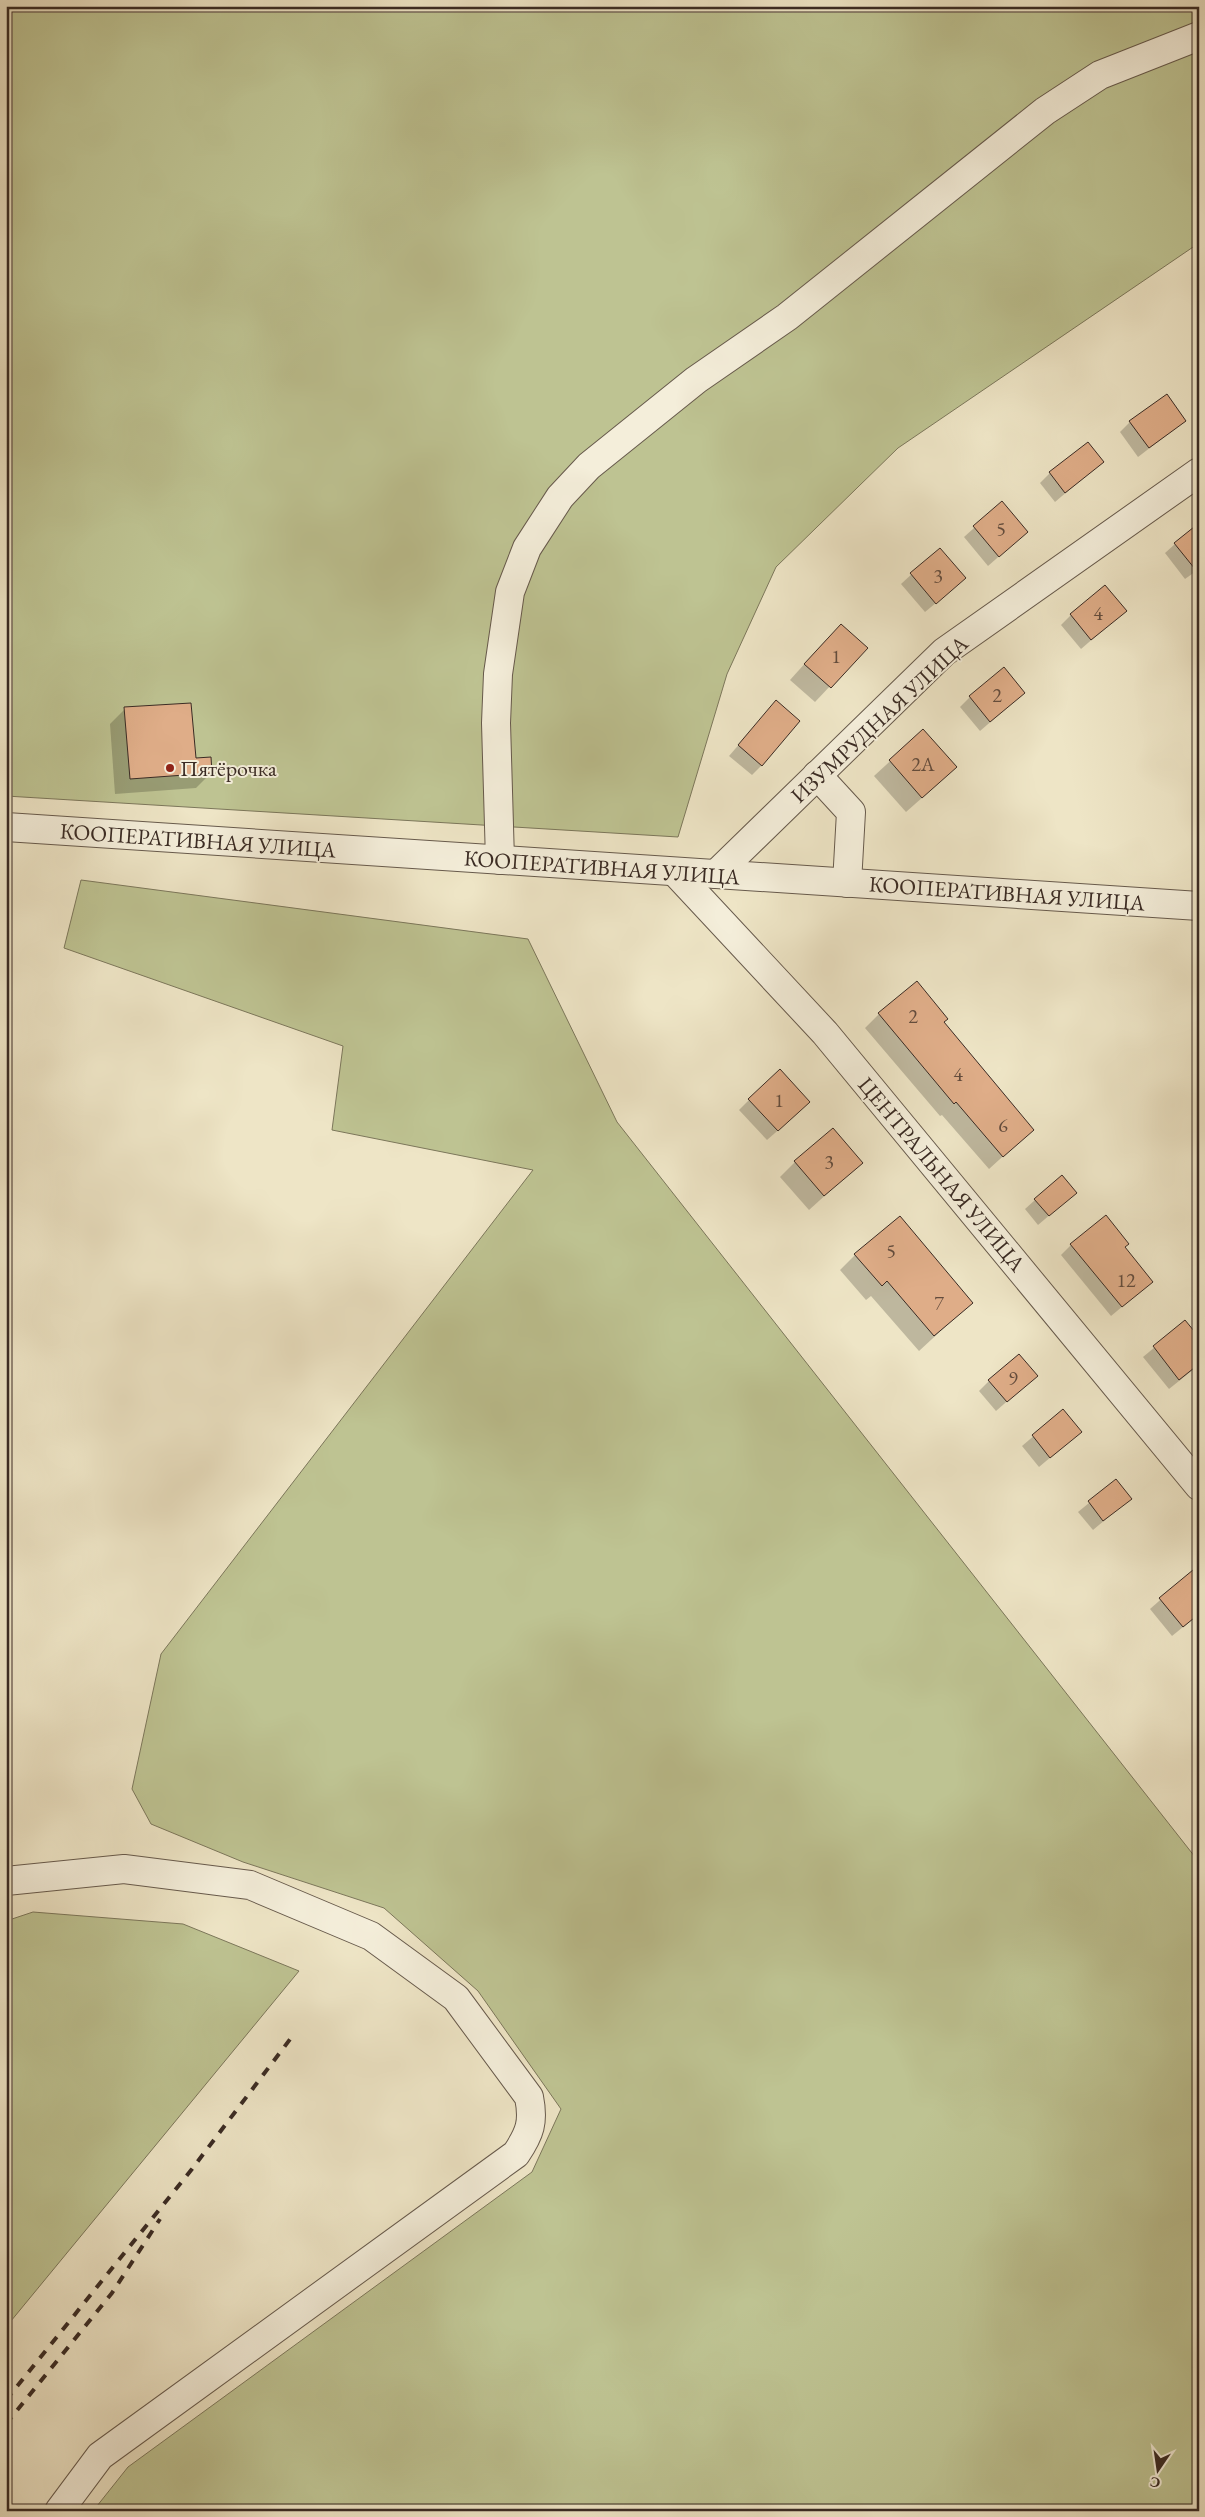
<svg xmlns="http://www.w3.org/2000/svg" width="1205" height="2517" font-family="'EB Garamond',serif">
<rect width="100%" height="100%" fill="#eee5c6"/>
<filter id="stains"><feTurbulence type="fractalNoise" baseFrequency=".004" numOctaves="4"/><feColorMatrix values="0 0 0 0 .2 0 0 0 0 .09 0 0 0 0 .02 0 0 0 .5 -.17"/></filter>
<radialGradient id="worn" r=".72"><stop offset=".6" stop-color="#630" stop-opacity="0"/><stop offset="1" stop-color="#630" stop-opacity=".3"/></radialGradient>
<!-- garden -->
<g fill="#bec392" stroke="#7c775b">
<polygon points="6,6 1199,6 1199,243 898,448 776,567 727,674 678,837 6,796"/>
<polygon points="81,880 528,939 617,1122 1199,1862 1199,2511 93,2511 128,2467 532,2172 561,2109 478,1991 384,1908 243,1862 151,1824 132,1789 161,1654 533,1170 332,1130 343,1046 64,948"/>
<polygon points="33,1912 183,1924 299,1971 6,2327 6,1921"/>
</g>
<!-- shadow -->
<g fill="#0003">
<polygon points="1185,421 1138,457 1120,432 1130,422"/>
<polygon points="1102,462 1055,502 1040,483 1050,473"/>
<polygon points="1002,503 1027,532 988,566 964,537"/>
<polygon points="1175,544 1199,569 1185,579 1165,553"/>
<polygon points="939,549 954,588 925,612 901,584"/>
<polygon points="1125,611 1081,649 1061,625 1071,615"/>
<polygon points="826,640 866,648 815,702 790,680"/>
<polygon points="1024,693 980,731 960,707 970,697"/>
<polygon points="776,702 762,765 752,775 729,756"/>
<polygon points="125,709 195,760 211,773 196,788 115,794 110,724"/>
<polygon points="923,731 940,782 906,812 874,776"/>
<polygon points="879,1014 942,1023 1032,1130 989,1169 942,1115 940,1116 865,1028"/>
<polygon points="749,1100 799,1112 767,1140 739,1110"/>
<polygon points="795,1162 861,1163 809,1210 780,1177"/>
<polygon points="1035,1200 1065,1202 1038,1225 1025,1209"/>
<polygon points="1071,1245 1141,1291 1111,1316 1061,1255"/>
<polygon points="855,1255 971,1303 919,1351 871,1296 866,1300 840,1270"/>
<polygon points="1185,1322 1199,1339 1199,1365 1169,1389 1143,1357"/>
<polygon points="1036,1376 996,1411 979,1391 989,1381"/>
<polygon points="1063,1411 1070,1441 1039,1467 1022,1446"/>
<polygon points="1116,1481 1130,1499 1093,1530 1078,1512"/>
<polygon points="1193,1571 1199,1578 1199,1614 1172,1636 1150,1609"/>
</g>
<!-- building -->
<g fill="#dfad88" stroke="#3a2b24">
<polygon points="1167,394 1186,421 1149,448 1129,421"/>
<polygon points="1088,442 1104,462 1065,493 1049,472"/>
<polygon points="1002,501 1028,532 999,557 973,526"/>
<polygon points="1199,523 1199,574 1174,543"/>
<polygon points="940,548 966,578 936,604 910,573"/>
<polygon points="1105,585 1127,611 1091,640 1070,614"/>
<polygon points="841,624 868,648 831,688 804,664"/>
<polygon points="1004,667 1025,693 990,722 969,696"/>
<polygon points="776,700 800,721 762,766 738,745"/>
<polygon points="191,703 196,758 211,757 212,773 130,779 124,707"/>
<polygon points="923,729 957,767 922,798 889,760"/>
<polygon points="917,981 948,1019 944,1022 1034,1130 1003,1157 956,1102 954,1104 878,1013"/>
<polygon points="780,1069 810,1102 778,1131 748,1099"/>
<polygon points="833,1128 863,1163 824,1196 794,1161"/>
<polygon points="1062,1175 1077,1193 1049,1216 1034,1199"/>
<polygon points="1106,1215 1129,1244 1125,1247 1153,1282 1122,1307 1070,1244"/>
<polygon points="900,1216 973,1303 934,1336 887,1281 882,1286 854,1254"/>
<polygon points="1185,1320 1199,1337 1199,1364 1179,1380 1153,1346"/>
<polygon points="1019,1354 1038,1376 1007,1402 988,1380"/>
<polygon points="1063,1409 1082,1432 1050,1458 1032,1435"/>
<polygon points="1116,1479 1132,1499 1103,1521 1088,1501"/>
<polygon points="1199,1565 1199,1614 1183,1627 1159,1598"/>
</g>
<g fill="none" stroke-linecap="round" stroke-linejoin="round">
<!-- minor casing -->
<g stroke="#675a4c" stroke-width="30">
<g id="minor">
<polyline points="817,775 851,812 847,883"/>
<polyline points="6,827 1199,906"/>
<polyline points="500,860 496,723 498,674 510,592 527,548 560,497 589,466 696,380 787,317 1045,111 1100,75 1199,36"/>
<polyline points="675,872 825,1033 1199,1486"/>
<polyline points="716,874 944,652 1199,472"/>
<path d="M 6,1881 L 124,1869 L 250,1885 L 371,1936 L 456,1998 L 529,2097 C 534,2122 530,2133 516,2154 L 100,2456 L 59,2511"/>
</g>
</g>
<!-- minor -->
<use href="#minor" stroke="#f4eeda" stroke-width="28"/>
<!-- rail -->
<g stroke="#3a2b24" stroke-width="4" stroke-dasharray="9 9" stroke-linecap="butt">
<polyline points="6,2400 192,2169 291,2038"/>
<polyline points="6,2424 112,2293 160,2219"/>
</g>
</g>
<!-- markers -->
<circle fill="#8f2418" stroke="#f4eeda" stroke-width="2" cx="170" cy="768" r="5"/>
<g text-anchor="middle" stroke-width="4" stroke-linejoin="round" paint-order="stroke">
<!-- number labels -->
<g font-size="20" fill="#634c3d">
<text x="1001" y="536">5</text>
<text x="938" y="583">3</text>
<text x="1098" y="620">4</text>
<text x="836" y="663">1</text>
<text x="997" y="702">2</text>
<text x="923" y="771">2А</text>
<text x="913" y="1023">2</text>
<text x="958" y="1081">4</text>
<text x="779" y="1107">1</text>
<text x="1003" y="1132">6</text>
<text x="829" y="1169">3</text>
<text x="891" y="1258">5</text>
<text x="1126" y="1287">12</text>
<text x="939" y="1310">7</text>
<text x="1013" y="1385">9</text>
</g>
<!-- street labels -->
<g font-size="22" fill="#3a2b24" stroke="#f4eeda">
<text transform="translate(879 719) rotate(-43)" y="8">ИЗУМРУДНАЯ УЛИЦА</text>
<text transform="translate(198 840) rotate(4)" y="8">КООПЕРАТИВНАЯ УЛИЦА</text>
<text transform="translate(602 867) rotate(4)" y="8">КООПЕРАТИВНАЯ УЛИЦА</text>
<text transform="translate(1007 893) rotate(4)" y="8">КООПЕРАТИВНАЯ УЛИЦА</text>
<text transform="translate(942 1174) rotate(50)" y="8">ЦЕНТРАЛЬНАЯ УЛИЦА</text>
</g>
<!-- poi labels -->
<g font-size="22" fill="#3a2b24" stroke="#f4eeda" text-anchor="start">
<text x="180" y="776">Пятёрочка</text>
</g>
</g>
<!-- margin -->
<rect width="1205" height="2517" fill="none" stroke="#eee5c6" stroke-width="25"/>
<rect x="8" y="8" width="1190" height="2502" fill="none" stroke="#3a2b24" stroke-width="2.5"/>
<rect x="12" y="12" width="1180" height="2492" fill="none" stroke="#3a2b24"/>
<!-- north arrow -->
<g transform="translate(1158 2470) rotate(193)" stroke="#f4eeda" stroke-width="4" paint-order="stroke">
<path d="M0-4L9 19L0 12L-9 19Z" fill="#3a2b24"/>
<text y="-8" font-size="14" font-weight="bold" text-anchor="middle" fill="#3a2b24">С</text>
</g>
<rect width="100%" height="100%" filter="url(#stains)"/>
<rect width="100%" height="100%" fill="url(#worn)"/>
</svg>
